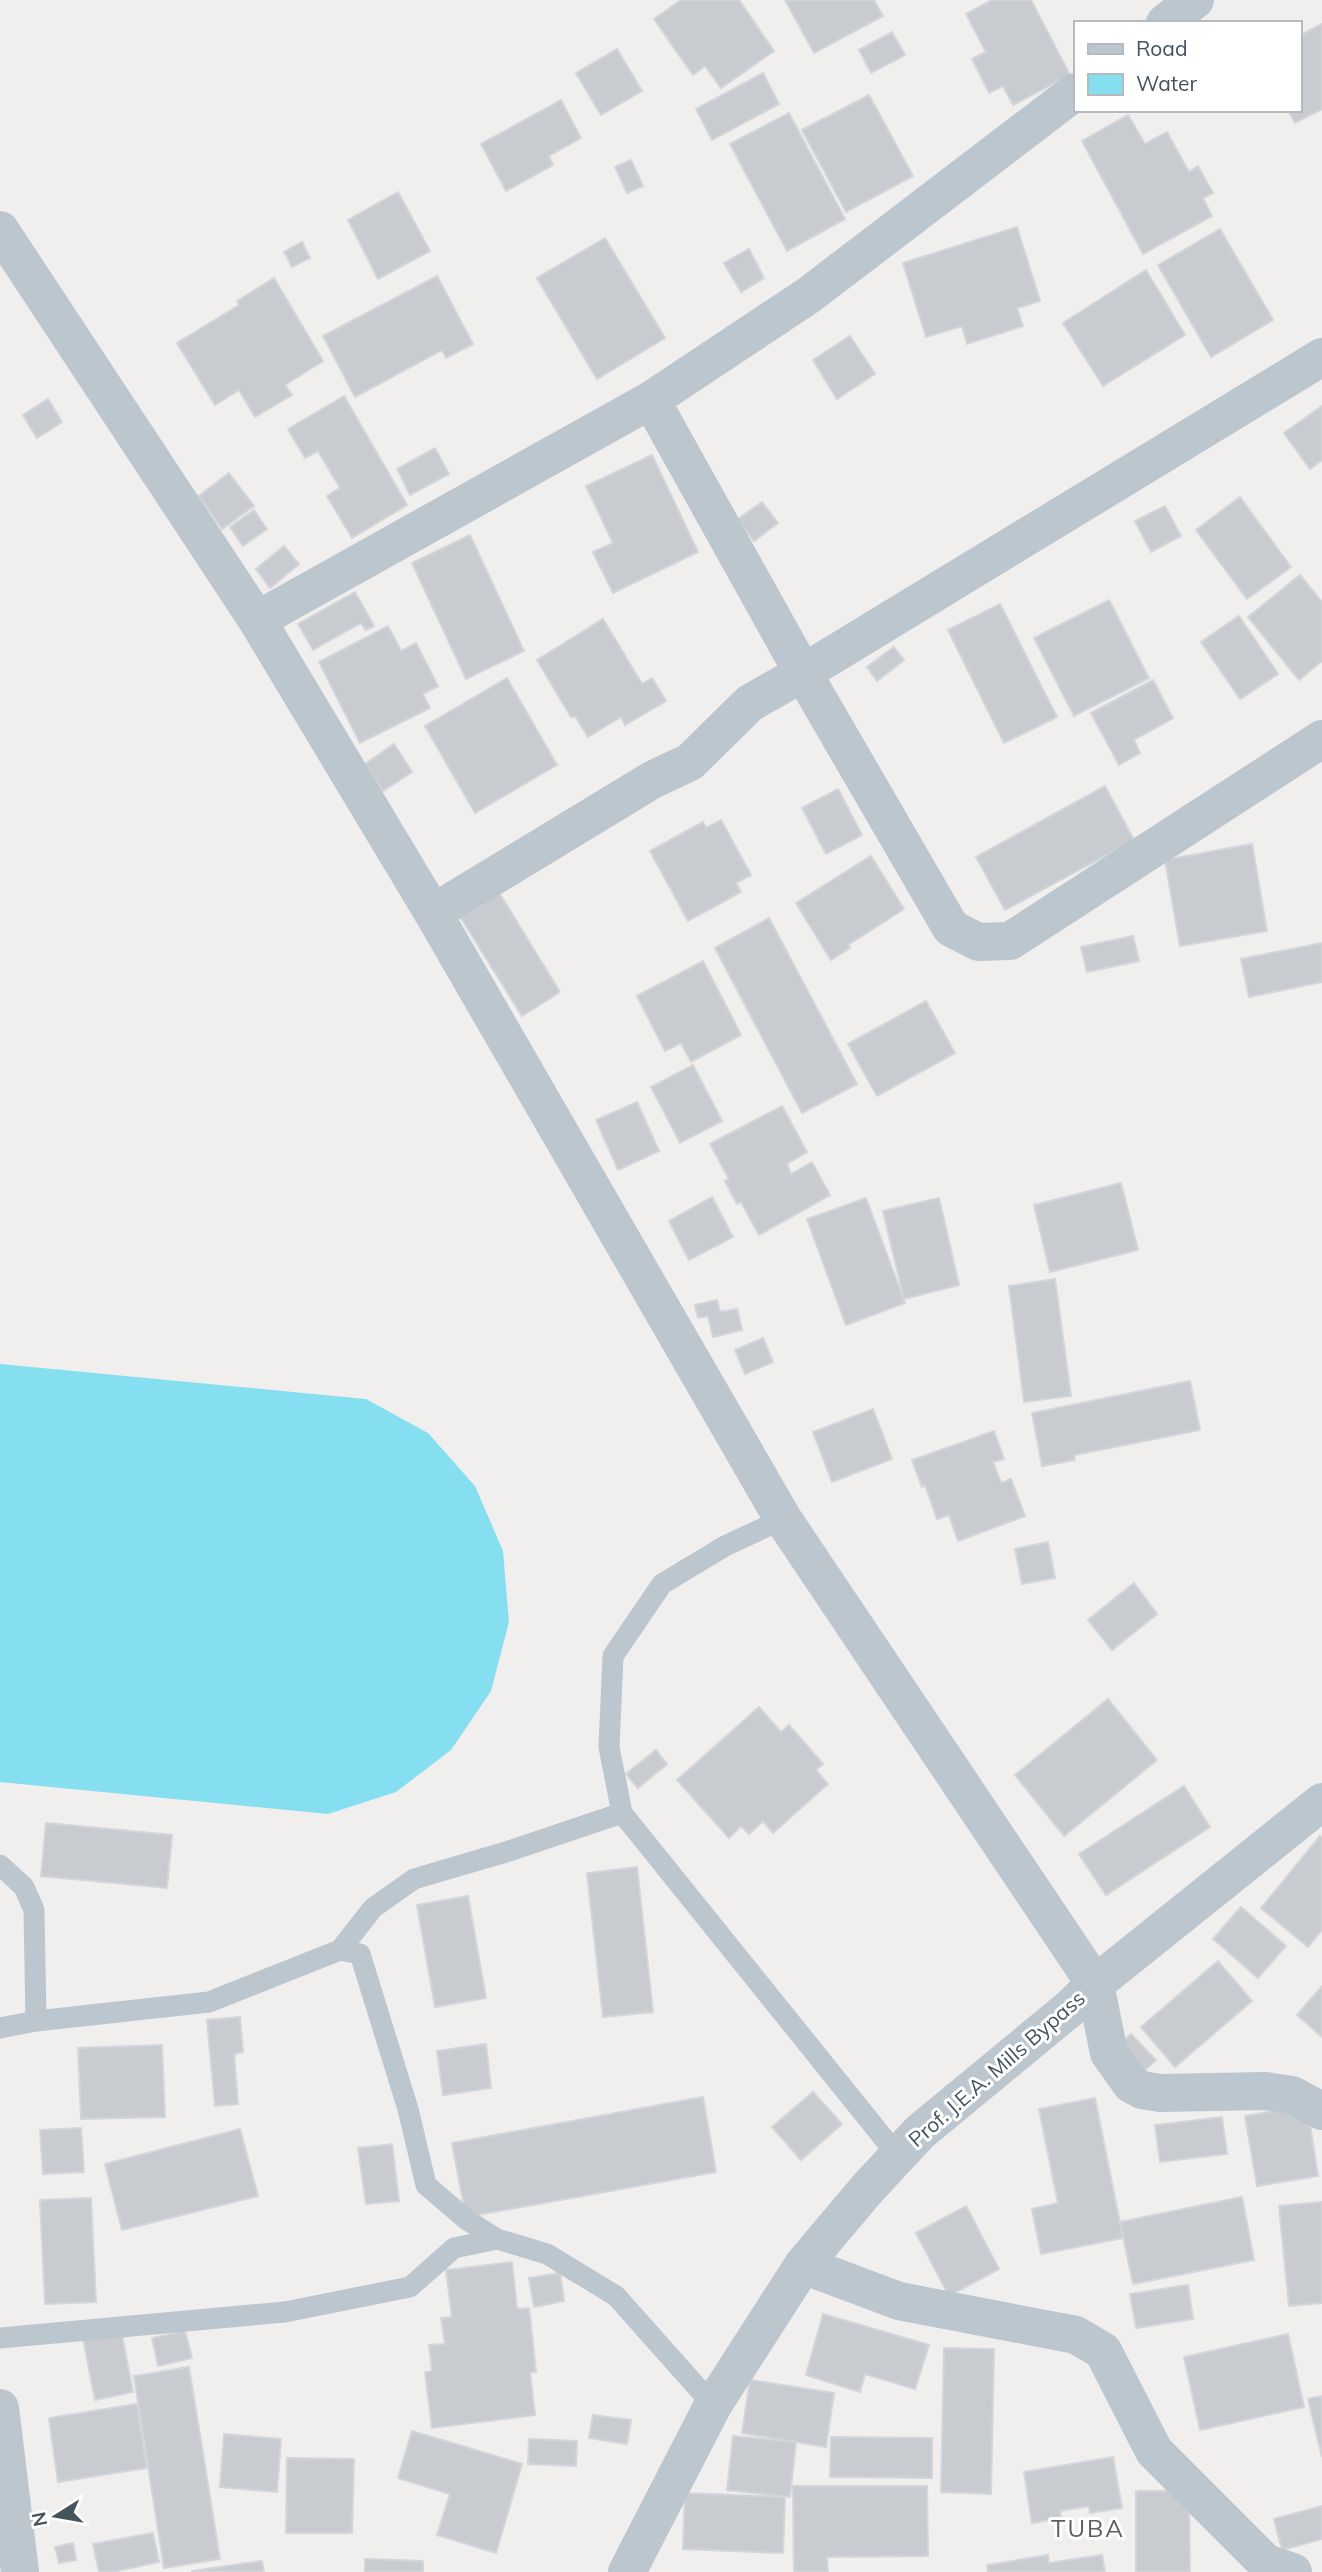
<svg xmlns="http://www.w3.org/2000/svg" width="1322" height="2572" font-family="Mulish,sans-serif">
<rect width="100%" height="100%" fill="#f1eeee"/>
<!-- water -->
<polygon fill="#85dff0" points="0,1364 366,1399 428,1433 475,1486 503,1551 509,1622 491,1691 451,1750 396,1792 328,1814 0,1782"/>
<!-- building -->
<g fill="#c8ccd1" stroke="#d2d5da" stroke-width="2">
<polygon points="681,0 739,0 774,51 721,88 705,66 693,75 654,19"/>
<polygon points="785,0 874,0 883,16 814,53"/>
<polygon points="992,0 1031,0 1070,75 1013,105 1003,86 989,93 972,59 986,52 966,14"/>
<polygon points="1322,24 1322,109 1295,123 1288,110 1299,110 1299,32 1301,35"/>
<polygon points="892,32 905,55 871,73 859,50"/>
<polygon points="617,49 642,91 601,115 576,73"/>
<polygon points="763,73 779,104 712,140 696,109"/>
<polygon points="869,95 913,176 846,212 802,130"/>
<polygon points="561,100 581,138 549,156 553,165 506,191 481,144"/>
<polygon points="789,113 845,219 787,251 730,144"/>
<polygon points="1128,115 1145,144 1167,132 1189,172 1198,166 1213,193 1203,198 1212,216 1143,254 1082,141"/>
<polygon points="631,160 643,186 627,193 615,167"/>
<polygon points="398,192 430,251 378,279 348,220"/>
<polygon points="1017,227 1040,301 1017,308 1023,326 967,344 962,326 926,337 903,263"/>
<polygon points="1220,229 1273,320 1211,357 1158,265"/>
<polygon points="605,238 665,338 597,379 537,278"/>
<polygon points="302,242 310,258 292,267 284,252"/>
<polygon points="749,249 764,278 741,292 724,263"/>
<polygon points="1146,270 1185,335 1103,386 1063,323"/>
<polygon points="437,276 473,344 446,358 442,350 355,397 323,336"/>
<polygon points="274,278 323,361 285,385 292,395 255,417 239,390 215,405 177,343 239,305 237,301"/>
<polygon points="850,336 875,374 837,399 813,360"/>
<polygon points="344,396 407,505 352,538 327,496 340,488 318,451 305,458 288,429"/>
<polygon points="48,399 62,422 37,438 23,415"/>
<polygon points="1322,406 1322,460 1310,469 1284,433"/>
<polygon points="435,448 449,474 410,495 397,469"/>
<polygon points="652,455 698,552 613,593 593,552 613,543 586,486"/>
<polygon points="229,473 254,506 222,529 199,496"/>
<polygon points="1240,497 1291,567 1247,599 1196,530"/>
<polygon points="762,502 778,523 754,541 738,519"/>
<polygon points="1165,506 1181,536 1151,552 1135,521"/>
<polygon points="254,510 267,529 243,546 230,527"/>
<polygon points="470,535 524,651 466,679 412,563"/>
<polygon points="284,546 299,564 270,588 256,569"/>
<polygon points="1300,575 1322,602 1322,661 1299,680 1248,617"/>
<polygon points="355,592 374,626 366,630 361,623 313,650 298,624"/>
<polygon points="1109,600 1149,678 1074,716 1034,638"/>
<polygon points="1000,604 1057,717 1004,743 948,630"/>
<polygon points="1239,616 1278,674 1240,699 1201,642"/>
<polygon points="603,619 642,684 652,678 666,701 625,725 621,717 588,737 575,716 571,717 537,660"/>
<polygon points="388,626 401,651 416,643 438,686 423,694 430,708 360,743 319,662"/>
<polygon points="894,647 904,660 877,681 867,667"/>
<polygon points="507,678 557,765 475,813 425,726"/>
<polygon points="1153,680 1173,718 1134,740 1140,753 1119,765 1091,713"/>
<polygon points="394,744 412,772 383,791 365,764"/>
<polygon points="1105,786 1134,840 1005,910 976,857"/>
<polygon points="838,789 862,835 826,854 802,808"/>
<polygon points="721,820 751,875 736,883 741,892 688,921 650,851 703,822 706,828"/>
<polygon points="1252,844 1267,931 1180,946 1165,860"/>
<polygon points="871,856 904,909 848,945 850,948 831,960 796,903"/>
<polygon points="500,894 560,992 522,1016 461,918"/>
<polygon points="769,918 857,1084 802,1113 715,948"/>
<polygon points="1133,936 1139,961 1087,972 1081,947"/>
<polygon points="1322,943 1322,982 1249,997 1241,959"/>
<polygon points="703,961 741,1035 691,1062 681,1043 665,1051 637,996"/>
<polygon points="926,1001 955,1053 877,1096 848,1044"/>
<polygon points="693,1065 722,1121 680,1143 651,1087"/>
<polygon points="637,1102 659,1151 618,1170 596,1120"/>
<polygon points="782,1106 807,1152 787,1164 791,1174 812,1162 830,1195 759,1235 741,1202 737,1204 725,1181 729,1179 710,1144"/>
<polygon points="1121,1183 1138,1250 1050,1272 1034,1205"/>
<polygon points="712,1197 733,1237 689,1260 669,1221"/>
<polygon points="866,1198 905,1303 846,1325 807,1219"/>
<polygon points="939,1198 959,1285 904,1299 883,1211"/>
<polygon points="1055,1279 1071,1396 1024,1402 1009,1286"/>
<polygon points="717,1300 720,1312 737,1309 742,1330 713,1337 708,1316 698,1318 695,1305"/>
<polygon points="763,1338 773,1362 745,1374 735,1350"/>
<polygon points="1190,1381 1200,1430 1074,1455 1075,1460 1042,1466 1032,1413"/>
<polygon points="873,1409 892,1459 832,1482 813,1432"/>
<polygon points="994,1431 1004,1459 993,1462 1001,1483 1011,1479 1025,1516 958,1541 949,1515 937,1519 925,1485 922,1487 912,1460"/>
<polygon points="1048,1542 1055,1578 1022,1584 1015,1549"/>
<polygon points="1134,1583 1157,1614 1112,1650 1088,1620"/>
<polygon points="1108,1699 1157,1760 1064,1836 1015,1775"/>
<polygon points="759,1707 781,1732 789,1725 823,1764 816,1770 828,1784 773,1833 763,1821 749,1834 741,1826 729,1838 677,1780"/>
<polygon points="656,1750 667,1764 638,1788 626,1774"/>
<polygon points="1184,1786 1210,1827 1106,1895 1079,1854"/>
<polygon points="46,1823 172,1835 167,1888 41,1876"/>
<polygon points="1320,1836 1322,1838 1322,1930 1308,1947 1261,1908"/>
<polygon points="637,1867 653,2012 603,2017 587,1873"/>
<polygon points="468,1896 486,1998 435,2007 417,1905"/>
<polygon points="1241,1907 1286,1946 1258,1978 1213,1939"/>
<polygon points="1218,1961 1252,2001 1175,2067 1141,2027"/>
<polygon points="1322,1986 1322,2037 1297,2015"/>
<polygon points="240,2017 243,2052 234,2054 238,2104 215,2106 207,2020"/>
<polygon points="1131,2034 1156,2060 1142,2073 1117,2048"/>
<polygon points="486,2044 491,2088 443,2095 437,2051"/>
<polygon points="162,2045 165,2117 81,2119 78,2048"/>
<polygon points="813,2092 842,2124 801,2160 772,2127"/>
<polygon points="703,2097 716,2172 466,2217 452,2143"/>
<polygon points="1095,2098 1123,2238 1041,2254 1032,2209 1058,2203 1039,2109"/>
<polygon points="1307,2105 1318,2176 1257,2186 1245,2116"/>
<polygon points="1222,2117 1227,2154 1160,2162 1155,2125"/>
<polygon points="81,2128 84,2172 43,2174 40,2130"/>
<polygon points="240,2129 258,2196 122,2230 105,2164"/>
<polygon points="392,2144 399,2201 366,2204 358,2148"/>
<polygon points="1242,2197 1254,2260 1133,2284 1120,2222"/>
<polygon points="91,2198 96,2302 45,2304 40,2200"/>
<polygon points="1322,2202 1322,2303 1289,2306 1279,2206"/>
<polygon points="966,2206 999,2269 949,2296 916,2233"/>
<polygon points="512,2262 517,2309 529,2308 536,2372 530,2372 535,2415 432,2428 425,2372 432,2371 429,2345 445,2344 441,2318 452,2317 446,2270"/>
<polygon points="560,2273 564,2301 534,2307 529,2278"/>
<polygon points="1188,2285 1193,2319 1136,2328 1130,2294"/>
<polygon points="823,2314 929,2345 915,2389 865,2374 860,2392 806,2375"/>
<polygon points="121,2330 133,2392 95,2400 83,2338"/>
<polygon points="185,2331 192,2358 158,2366 152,2338"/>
<polygon points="1288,2334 1304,2407 1200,2430 1184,2357"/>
<polygon points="944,2348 994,2349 991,2494 941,2492"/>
<polygon points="189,2367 220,2559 164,2568 134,2376"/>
<polygon points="750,2380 834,2393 826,2447 742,2433"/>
<polygon points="1322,2396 1322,2457 1308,2399"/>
<polygon points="137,2404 147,2468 58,2482 49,2418"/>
<polygon points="593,2415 631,2420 627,2444 589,2438"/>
<polygon points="412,2431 522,2464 496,2553 437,2535 450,2494 398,2478"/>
<polygon points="224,2434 281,2439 277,2492 220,2487"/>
<polygon points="733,2436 796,2442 790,2497 727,2490"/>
<polygon points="831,2437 932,2438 932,2478 830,2477"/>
<polygon points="529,2439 577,2441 576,2466 528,2464"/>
<polygon points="1113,2457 1122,2508 1090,2513 1089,2506 1060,2511 1061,2518 1032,2523 1024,2472"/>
<polygon points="287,2458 354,2459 352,2533 286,2533"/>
<polygon points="793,2486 927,2486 928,2556 827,2557 828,2572 794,2572"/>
<polygon points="1136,2491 1189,2491 1190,2572 1136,2572"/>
<polygon points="685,2493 785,2497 783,2553 683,2549"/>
<polygon points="1322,2506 1322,2539 1282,2550 1274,2519"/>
<polygon points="153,2533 159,2562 112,2572 99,2572 93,2544"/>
<polygon points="73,2543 76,2560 59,2563 55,2547"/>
<polygon points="1048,2555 1049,2563 1102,2555 1105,2572 988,2572 987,2565"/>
<polygon points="365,2559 423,2561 423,2572 365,2572"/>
<polygon points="262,2561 264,2572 192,2572 192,2571"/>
</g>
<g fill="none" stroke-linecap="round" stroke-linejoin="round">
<!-- service -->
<g stroke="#bbc6ce" stroke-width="21">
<polyline points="783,1519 725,1546 662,1584 613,1656 609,1747 622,1813 898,2156"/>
<polyline points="0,1865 24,1887 34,1910 36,2021"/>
<polyline points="340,1950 373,1908 414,1879 509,1851 622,1813"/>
<polyline points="0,2028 36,2021 209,2002 340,1950 360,1954 408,2109 426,2185 467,2220 497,2239 547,2254 616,2296 713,2405"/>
<polyline points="0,2338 285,2312 410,2287 454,2248 497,2239"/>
</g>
<!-- minor -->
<g stroke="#bbc6ce" stroke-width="38">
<polyline points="1165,23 1195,0"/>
<polyline points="0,230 257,620 433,913 783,1519 1095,1984 1109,2053 1131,2084 1142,2090 1160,2093 1266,2091 1292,2095 1322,2111"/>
<polyline points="651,400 803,673 951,928 978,942 1010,941 1322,739"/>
<polyline points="257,620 651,400 809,295 1075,92"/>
<polyline points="433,913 652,780 690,762 750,703 803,673 1322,357"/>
<polyline points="803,2265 899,2301 1076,2335 1103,2351 1154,2451 1266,2563 1293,2572"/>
<polyline points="0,2408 20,2572"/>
</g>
<!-- tertiary -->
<polyline stroke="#bbc6ce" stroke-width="38" points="627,2572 713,2405 803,2265 867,2189 920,2132 1069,2009 1095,1984 1322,1802"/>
</g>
<g text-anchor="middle" stroke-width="6" stroke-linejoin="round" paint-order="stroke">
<!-- street labels -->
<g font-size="21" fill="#45535c" stroke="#fff">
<text transform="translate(997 2069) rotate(-41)" y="7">Prof. J.E.A. Mills Bypass</text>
</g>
<!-- quarter labels -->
<g font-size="24" letter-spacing="2" fill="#5a5f63" stroke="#fff">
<text x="1088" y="2537">TUBA</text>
</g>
</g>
<!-- legend -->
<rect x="1074" y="21" width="228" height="91" fill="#ffffff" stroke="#b5babe" stroke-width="2"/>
<rect x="1088" y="44" width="35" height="10" fill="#bbc6ce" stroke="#b5babe" stroke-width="2"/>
<text x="1136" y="56" font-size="21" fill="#45535c">Road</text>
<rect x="1088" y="74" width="35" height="21" fill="#85dff0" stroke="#b5babe" stroke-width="2"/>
<text x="1136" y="91" font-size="21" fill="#45535c">Water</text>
<!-- north arrow -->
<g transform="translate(56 2516) rotate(259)" stroke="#ffffff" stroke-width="5" paint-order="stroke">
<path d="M0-5L12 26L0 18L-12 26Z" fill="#45535c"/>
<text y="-10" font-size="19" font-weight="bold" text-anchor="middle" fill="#45535c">N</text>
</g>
</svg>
